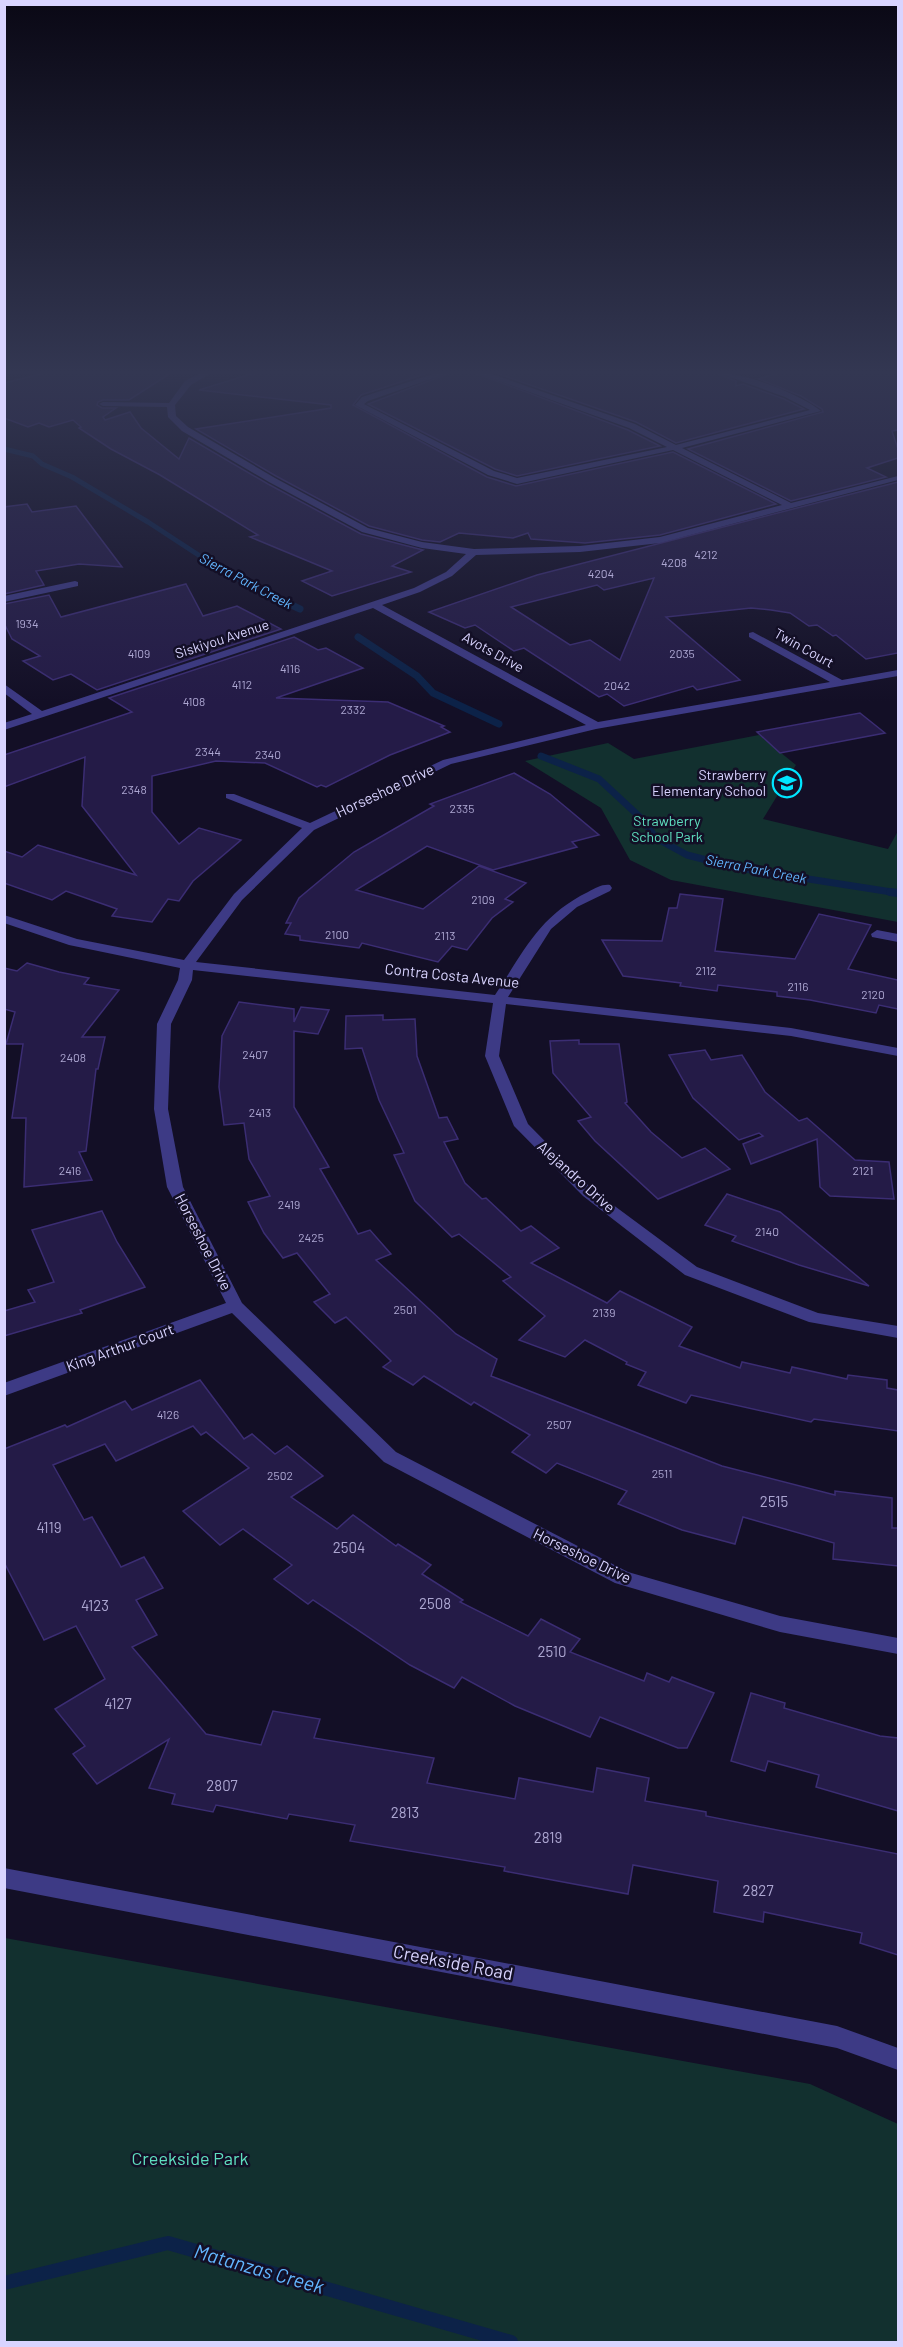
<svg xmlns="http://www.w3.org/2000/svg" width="903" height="2347" font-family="Barlow,sans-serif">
<rect width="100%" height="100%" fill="#130f26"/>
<!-- green -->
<g fill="#12302f">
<polygon points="759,735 796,765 763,819 888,849 898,831 898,922 671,880 630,860 601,808 525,761 608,743 634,759"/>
<polygon points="5,1938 810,2084 898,2124 898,2342 5,2342"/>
</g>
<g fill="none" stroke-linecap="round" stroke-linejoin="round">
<!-- stream-far3 -->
<polyline stroke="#0c2248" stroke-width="5" points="4,449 33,456 42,464 72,477 148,522 226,573 286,602"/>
<!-- stream-far2 -->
<g stroke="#0c2248" stroke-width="7">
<polyline points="283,601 300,609"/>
<polyline points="358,637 417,676 433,693 499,724"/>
<polyline points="541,756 599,779 642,819 656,838 687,855 738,868 898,893"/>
</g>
<!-- stream-far1 -->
<polyline stroke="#0c2248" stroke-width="8" points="890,892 898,893"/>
<!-- stream -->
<polyline stroke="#0c2248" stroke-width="14" points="4,2283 168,2243 511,2342"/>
</g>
<!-- building -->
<g fill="#241b47" stroke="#3b2d73" stroke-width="1.5" fill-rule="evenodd">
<polygon points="44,373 171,373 129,400 103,400 98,402 97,405 102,408 116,408 103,417 105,420 130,412 141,428 179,459 189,438 268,484 361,534 423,550 392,566 411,572 332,596 302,581 332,571 250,537 258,535 160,475 111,449 79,428 81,427 73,420 49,427 39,423 28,427 4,418 4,383"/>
<polygon points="254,373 428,373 361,395 353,405 487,477 516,486 673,452 776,504 660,535 585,543 531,539 528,533 513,538 459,533 440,542 422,540 369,526 276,476 196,429 331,408 331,405 199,390"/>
<polygon points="450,373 475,373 628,430 660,446 517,476 495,469 368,404"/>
<polygon points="496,373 717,373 736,381 736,386 743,384 784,399 804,409 676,443 636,422"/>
<polygon points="777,373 898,373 898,430 892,431 898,449 898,458 867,468 886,477 791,501 688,449 823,412 822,409 801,396 759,379"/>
<path d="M 898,482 L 898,653 L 866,659 L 836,635 L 833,636 L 817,625 L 809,626 L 790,613 L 771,610 L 751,608 L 666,617 L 740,680 L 697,690 L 693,686 L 624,706 L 607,694 L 599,697 L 524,648 L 514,651 L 475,625 L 465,628 L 429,612 L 537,575 ZM 654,578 L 620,660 L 590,640 L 570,645 L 511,607 L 597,585 L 604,590 Z"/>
<polygon points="27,504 32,512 76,506 122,567 79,564 36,571 44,585 4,594 4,507"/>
<polygon points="186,584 203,616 237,606 281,629 97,690 71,674 53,680 23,661 40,656 12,639 4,623 4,604 49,595 61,617"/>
<polygon points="294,637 318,650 326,648 363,668 276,698 388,702 444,726 441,727 450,732 390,755 326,787 321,785 317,787 265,763 216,761 152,776 152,812 179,844 199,828 241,840 193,881 179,901 168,899 152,922 112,916 117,909 66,891 52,900 4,883 4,851 22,857 38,845 136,875 82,806 85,757 4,787 4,755 132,712 109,698"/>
<polygon points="860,713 885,733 780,753 757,732"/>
<polygon points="514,773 550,794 599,835 572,842 577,847 493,870 427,846 356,890 423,909 479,866 526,883 505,899 513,902 492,918 467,950 452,946 438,962 362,943 359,948 300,940 300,936 285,934 291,923 286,923 299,898 354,852 434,806 430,804"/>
<polygon points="680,894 723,899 715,951 795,959 819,914 871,925 848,969 898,980 898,1009 879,1005 876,1013 810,1000 777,996 777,992 718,985 717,991 680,986 681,983 623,976 602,940 662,941 669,908 677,908"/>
<polygon points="27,963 59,972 89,978 84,984 119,990 82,1037 105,1037 98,1069 96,1069 86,1151 79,1152 92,1180 24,1187 26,1118 12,1118 23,1044 6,1044 15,1012 4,1009 4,968 17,971"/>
<polygon points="239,1002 294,1009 294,1022 301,1007 329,1010 318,1034 294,1031 294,1107 329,1167 320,1169 358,1234 370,1230 391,1254 376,1260 456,1334 497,1359 491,1376 722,1466 835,1495 835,1491 892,1498 892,1528 898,1528 898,1566 833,1559 834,1543 743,1517 735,1544 682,1530 618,1504 627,1491 557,1463 546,1473 512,1452 530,1435 474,1402 471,1405 424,1376 413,1385 383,1367 391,1361 346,1317 335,1323 314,1302 330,1294 297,1253 283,1258 264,1233 248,1202 270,1196 249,1159 244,1123 224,1125 219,1087 222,1036"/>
<polygon points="383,1015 383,1020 415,1019 417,1056 439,1118 447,1117 458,1139 444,1142 465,1183 482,1199 486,1198 521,1231 531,1226 559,1248 531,1263 607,1303 620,1291 692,1327 679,1346 740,1368 742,1362 790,1373 792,1367 847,1379 848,1375 887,1380 887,1388 898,1390 898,1431 814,1419 811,1422 691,1395 686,1403 638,1385 646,1372 626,1364 627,1362 585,1340 565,1357 519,1340 545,1316 503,1281 511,1277 459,1234 452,1237 415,1201 394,1155 404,1153 379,1100 362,1048 345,1049 346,1016"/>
<polygon points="579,1040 579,1044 619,1044 627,1102 625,1103 651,1132 682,1158 705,1148 730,1169 658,1199 595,1141 578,1121 591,1117 553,1073 550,1041"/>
<polygon points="705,1050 711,1060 742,1055 765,1092 799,1121 807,1118 855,1160 889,1162 894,1199 830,1196 820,1187 817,1139 751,1164 743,1144 763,1136 759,1133 739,1140 693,1098 669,1055"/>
<polygon points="727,1194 780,1212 869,1286 799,1265 732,1241 736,1236 705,1225"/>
<polygon points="102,1211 117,1242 145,1287 80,1310 82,1313 4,1336 4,1311 35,1302 28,1290 54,1282 32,1230"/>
<polygon points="200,1380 244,1439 252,1434 275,1454 287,1446 323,1476 291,1497 337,1529 353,1515 396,1546 398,1544 431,1565 422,1574 463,1600 460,1602 528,1636 541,1619 580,1639 570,1652 644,1681 647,1673 669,1682 672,1677 714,1693 687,1748 678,1748 600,1717 590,1737 515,1706 462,1677 454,1688 410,1665 313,1600 308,1604 274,1579 292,1565 243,1529 220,1545 183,1511 249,1468 206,1432 201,1435 193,1426 116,1461 105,1444 53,1465 84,1520 92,1517 121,1567 144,1557 163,1588 136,1600 157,1635 132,1647 206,1734 261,1745 273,1711 320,1719 314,1738 434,1758 427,1783 515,1799 519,1778 593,1792 597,1768 649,1778 645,1801 706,1812 706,1816 898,1854 898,1955 860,1943 862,1933 764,1912 763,1922 714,1912 718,1881 633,1865 628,1894 504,1871 505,1867 350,1841 355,1825 289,1814 287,1819 216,1805 213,1812 172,1804 175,1794 149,1788 169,1739 97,1784 73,1754 85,1746 55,1709 105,1679 76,1626 44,1640 4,1562 4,1449 65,1425 67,1427 125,1401 132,1410"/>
<polygon points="751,1693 785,1703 784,1708 880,1736 898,1738 898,1811 816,1787 819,1775 768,1761 765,1771 731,1761"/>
</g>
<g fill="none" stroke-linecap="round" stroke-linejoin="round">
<!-- lane -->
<polygon fill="#3d3a85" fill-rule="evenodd" points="877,930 898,934 898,942 872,937 871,934"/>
<!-- street -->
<g fill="#3d3a85" fill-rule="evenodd">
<path d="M 201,373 L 211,373 L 191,385 L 175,405 L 176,416 L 188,427 L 275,478 L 368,528 L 422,542 L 474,549 L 580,546 L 660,537 L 782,505 L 673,450 L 517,484 L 488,475 L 355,405 L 362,397 L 436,373 L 448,373 L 368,401 L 364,404 L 494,471 L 517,478 L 667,447 L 629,428 L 477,373 L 489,373 L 635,424 L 676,445 L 810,410 L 785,397 L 719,373 C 746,373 800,394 821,411 L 682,448 L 791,503 L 898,476 L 898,480 L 660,543 L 580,552 L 476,555 L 452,576 L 420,592 L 382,605 L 598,722 L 830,682 L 749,637 L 749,633 L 753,632 L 842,680 L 898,670 L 898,676 L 596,729 L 451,764 L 314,830 L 242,900 L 196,962 L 495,995 C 524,951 539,916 588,892 C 596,888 602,884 610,885 L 612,888 L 610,891 L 577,907 L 551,929 L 508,997 L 791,1028 L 898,1048 L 898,1056 L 791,1036 L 506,1004 L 499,1056 L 528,1124 L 593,1190 L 697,1267 L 818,1313 L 898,1326 L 898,1338 L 809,1322 L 685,1275 L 583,1196 L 514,1126 L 485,1056 L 493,1003 L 193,970 L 192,980 L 171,1024 L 168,1109 L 183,1187 L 242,1303 L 396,1452 L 628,1572 L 780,1616 L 898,1638 L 898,1654 L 780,1632 L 615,1583 L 384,1462 L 232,1313 L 4,1396 L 4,1383 L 226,1303 L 167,1187 L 154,1109 L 157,1024 L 178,980 L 180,968 L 69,945 L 4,923 L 4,915 L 77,939 L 184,960 L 234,894 L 302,828 L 226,798 L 226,794 L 234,794 L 310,823 L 443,760 L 586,725 L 373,608 L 4,730 L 4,723 L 32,714 L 4,693 L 4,684 L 42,711 L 414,588 L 446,572 L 466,554 L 422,548 L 362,532 L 269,482 L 182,431 L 168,417 L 167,407 L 103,406 L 99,404 L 103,402 L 169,403 L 185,381 Z"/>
<polygon points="75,581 78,582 78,586 4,602 4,596"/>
<polygon points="4,1868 837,2026 898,2048 898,2070 837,2048 4,1888"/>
</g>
</g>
<!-- sky -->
<linearGradient id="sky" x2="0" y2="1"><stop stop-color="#0a0815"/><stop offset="0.53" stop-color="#333752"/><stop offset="1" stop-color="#333752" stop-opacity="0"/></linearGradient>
<rect width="903" height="702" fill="url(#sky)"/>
<!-- icons -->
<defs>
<g id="school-ring" transform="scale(1.5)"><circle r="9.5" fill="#130f26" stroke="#00e5ff" stroke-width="1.5"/><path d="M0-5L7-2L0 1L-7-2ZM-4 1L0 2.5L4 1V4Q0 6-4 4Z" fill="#00e5ff"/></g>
</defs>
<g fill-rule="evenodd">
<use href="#school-ring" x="787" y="783"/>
</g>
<g text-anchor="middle" stroke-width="5" stroke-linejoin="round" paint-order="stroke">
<!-- number labels -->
<g font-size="12" fill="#aca6d1">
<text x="706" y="559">4212</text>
<text x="674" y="567">4208</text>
<text x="601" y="578">4204</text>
<text x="27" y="628">1934</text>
<text x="139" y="658">4109</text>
<text x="682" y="658">2035</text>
<text x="290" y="673">4116</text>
<text x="242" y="689">4112</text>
<text x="617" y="690">2042</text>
<text x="194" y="706">4108</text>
<text x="353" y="714">2332</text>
<text x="208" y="756">2344</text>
<text x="268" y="759">2340</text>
<text x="134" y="794">2348</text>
<text x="462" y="813">2335</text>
<text x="483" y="904">2109</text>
<text x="337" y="939">2100</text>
<text x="445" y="940">2113</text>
<text x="706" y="975">2112</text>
<text x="798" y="991">2116</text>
<text x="873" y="999">2120</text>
<text x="255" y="1059">2407</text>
<text x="73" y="1062">2408</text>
<text x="260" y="1117">2413</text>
<text x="70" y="1175">2416</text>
<text x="863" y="1175">2121</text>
<text x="289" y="1209">2419</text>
<text x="767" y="1236">2140</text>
<text x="311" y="1242">2425</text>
<text x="405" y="1314">2501</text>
<text x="604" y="1317">2139</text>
<text x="168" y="1419">4126</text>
<text x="559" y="1429">2507</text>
<text x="662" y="1478">2511</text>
<text x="280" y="1480">2502</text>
</g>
<!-- far-water labels -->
<g font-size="14" font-style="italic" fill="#62b6ff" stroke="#130f26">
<text transform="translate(246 581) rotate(28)" y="5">Sierra Park Creek</text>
<text transform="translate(756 869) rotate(11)" y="5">Sierra Park Creek</text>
</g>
<!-- far-street labels -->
<g font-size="14" fill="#d9d4ff" stroke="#130f26">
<text transform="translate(222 639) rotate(-18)" y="5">Siskiyou Avenue</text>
<text transform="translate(804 648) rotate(29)" y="5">Twin Court</text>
<text transform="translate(493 652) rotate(29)" y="5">Avots Drive</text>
</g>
<!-- far-poi labels -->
<g font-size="14" fill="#d9d4ff" stroke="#130f26" text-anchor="end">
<text x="766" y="780">Strawberry<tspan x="766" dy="16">Elementary School</tspan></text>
</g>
<!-- far-park labels -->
<g font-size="14" fill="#5fe0c0" stroke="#130f26">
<text x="667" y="826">Strawberry<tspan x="667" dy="16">School Park</tspan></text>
</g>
<!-- street labels -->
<g font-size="15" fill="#d9d4ff" stroke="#130f26">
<text transform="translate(385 791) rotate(-25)" y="5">Horseshoe Drive</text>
<text transform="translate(452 976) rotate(6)" y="5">Contra Costa Avenue</text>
<text transform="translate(576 1177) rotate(42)" y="5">Alejandro Drive</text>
<text transform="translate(203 1242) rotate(63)" y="5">Horseshoe Drive</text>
<text transform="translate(120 1348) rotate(-20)" y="5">King Arthur Court</text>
<text transform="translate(582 1556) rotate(26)" y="5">Horseshoe Drive</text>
</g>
<!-- near-number labels -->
<g font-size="15" fill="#aca6d1">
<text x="774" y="1507">2515</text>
<text x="49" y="1533">4119</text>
<text x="349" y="1553">2504</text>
<text x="435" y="1609">2508</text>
<text x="95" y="1611">4123</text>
<text x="552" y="1657">2510</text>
<text x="118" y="1709">4127</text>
<text x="222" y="1791">2807</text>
<text x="405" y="1818">2813</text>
<text x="548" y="1843">2819</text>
<text x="758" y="1896">2827</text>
</g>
<!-- near-street labels -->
<g font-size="18" fill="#d9d4ff" stroke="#130f26">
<text transform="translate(453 1963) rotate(11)" y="6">Creekside Road</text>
</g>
<!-- near-park labels -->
<g font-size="18" fill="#5fe0c0" stroke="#130f26">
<text x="190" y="2165">Creekside Park</text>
</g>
<!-- near-water labels -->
<g font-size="20" font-style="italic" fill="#62b6ff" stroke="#130f26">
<text transform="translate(259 2269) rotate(16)" y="7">Matanzas Creek</text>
</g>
</g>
<!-- border -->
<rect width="903" height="2347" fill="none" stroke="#d9d4ff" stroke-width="12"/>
</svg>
